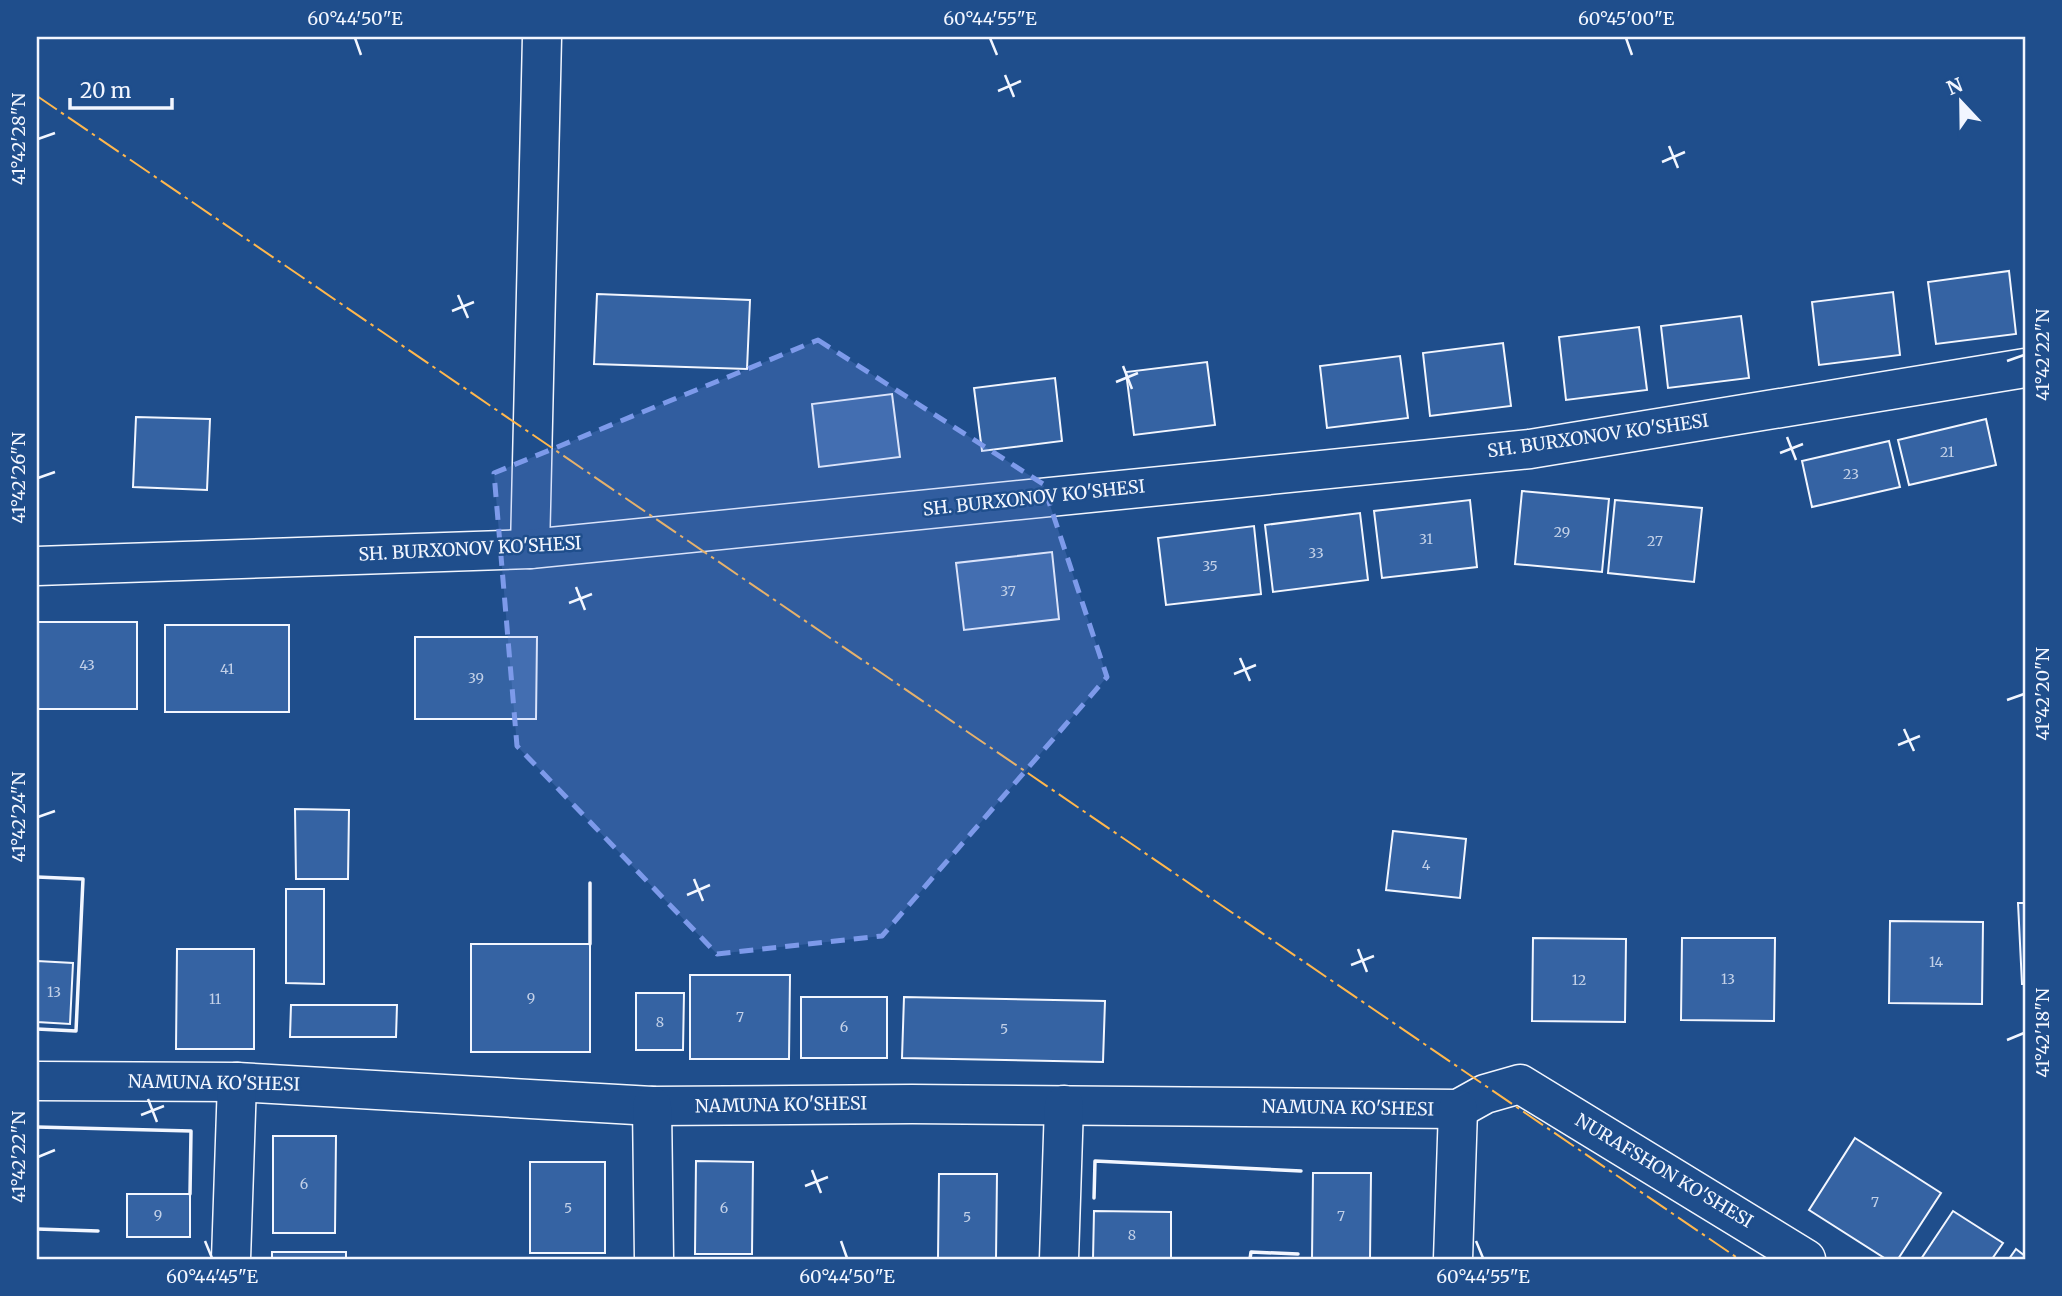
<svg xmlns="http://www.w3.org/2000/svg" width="2062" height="1296" font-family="Merriweather,serif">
<rect width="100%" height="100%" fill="#1f4e8c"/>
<!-- building -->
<g fill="#3563a3" stroke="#f2f6ff" stroke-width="2">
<polygon points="2009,271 2016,334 1936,344 1928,282"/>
<polygon points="1893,292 1900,355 1819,365 1812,302"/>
<polygon points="597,294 750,300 747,369 594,364"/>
<polygon points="1741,316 1749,378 1668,388 1661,326"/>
<polygon points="1639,327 1647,390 1566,400 1559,337"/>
<polygon points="1503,343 1511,406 1430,416 1423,353"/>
<polygon points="1400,356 1408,418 1327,428 1320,366"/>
<polygon points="1207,362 1215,425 1134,435 1126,372"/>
<polygon points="1055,378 1062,441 982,451 974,388"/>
<polygon points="892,394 900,457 819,467 812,404"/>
<polygon points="136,417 210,419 207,490 133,487"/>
<polygon points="1986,419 1996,465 1909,485 1898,440"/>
<polygon points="1889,441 1900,487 1812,507 1802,461"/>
<polygon points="1522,491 1609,499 1602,572 1515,564"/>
<polygon points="1470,500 1477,567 1382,578 1374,511"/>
<polygon points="1615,500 1702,508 1694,582 1608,573"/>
<polygon points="1360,513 1368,580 1273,592 1265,525"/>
<polygon points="1254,526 1261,594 1166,605 1158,538"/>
<polygon points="1052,552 1059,619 964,630 956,563"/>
<rect x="37" y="622" width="100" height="87"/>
<rect x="165" y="625" width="124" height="87"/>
<polygon points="415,637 537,637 536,719 415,719"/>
<polygon points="295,809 349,810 348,879 296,879"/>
<polygon points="1393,831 1466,839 1460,898 1386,890"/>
<polygon points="286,889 324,889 324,984 286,983"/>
<polygon points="2018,903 2025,903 2025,984 2022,984"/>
<polygon points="1890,921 1983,922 1982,1004 1889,1003"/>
<polygon points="1533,938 1626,939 1625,1022 1532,1021"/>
<polygon points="1682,938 1775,938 1774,1021 1681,1020"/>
<rect x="471" y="944" width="119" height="108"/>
<polygon points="177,949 254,949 254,1049 176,1049"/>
<polygon points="37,961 73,963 70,1024 37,1022"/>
<polygon points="690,975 790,975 789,1059 690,1059"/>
<polygon points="636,993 684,993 683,1050 636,1050"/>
<rect x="801" y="997" width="86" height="61"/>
<polygon points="904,997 1105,1001 1103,1062 902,1058"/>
<polygon points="291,1005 397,1005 396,1037 290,1037"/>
<polygon points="273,1136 336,1136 335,1233 273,1233"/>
<polygon points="1855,1138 1941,1193 1898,1259 1886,1259 1809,1210"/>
<polygon points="696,1161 753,1162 752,1254 695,1254"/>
<rect x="530" y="1162" width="75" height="91"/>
<polygon points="1313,1173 1371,1173 1370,1259 1312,1259"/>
<polygon points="939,1174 997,1174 996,1259 938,1259"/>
<rect x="127" y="1194" width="63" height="43"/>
<polygon points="1094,1211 1171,1212 1171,1259 1093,1259"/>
<polygon points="1953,1211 2003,1243 1992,1259 1921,1259"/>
<polygon points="2016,1249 2025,1256 2025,1259 2009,1259"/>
<rect x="272" y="1252" width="74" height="7"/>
</g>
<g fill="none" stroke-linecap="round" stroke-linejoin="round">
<!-- minor casing -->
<g stroke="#f2f6ff" stroke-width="41">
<g id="minor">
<polyline points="530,549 542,37"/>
<polyline points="37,566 530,549 1530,449 2025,368"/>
<polyline points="37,1081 237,1082 652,1106 912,1104 1458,1109 1485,1094 1520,1084 1806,1259"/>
<polyline points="652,1106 654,1259"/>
<polyline points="231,1259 237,1082"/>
<polyline points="1059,1259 1064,1105"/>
<polyline points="1453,1259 1458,1109"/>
</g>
</g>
<!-- minor -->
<use href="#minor" stroke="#1f4e8c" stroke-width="38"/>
<!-- wall -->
<g stroke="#f2f6ff" stroke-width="3.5">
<polyline points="37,877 83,879 76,1031 37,1029"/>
<polyline points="590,883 590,944"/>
<polyline points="37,1127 191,1131 190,1194"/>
<polyline points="1094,1198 1095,1161 1301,1171"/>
<polyline points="37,1229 98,1231"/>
<polyline points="1250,1259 1251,1252 1298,1254"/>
</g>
<!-- power -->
<polyline stroke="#ffb74d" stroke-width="2" stroke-dasharray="24 5 3.5 5" stroke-linecap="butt" points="37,96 1739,1259"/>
</g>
<!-- marked area -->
<path fill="#7d9aea" fill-opacity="0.2" stroke="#7d9aea" stroke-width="5" stroke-dasharray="14 9" stroke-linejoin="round" d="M 818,340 L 1043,484 L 1107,677 L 882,936 L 717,954 L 517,746 L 494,473 Z"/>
<!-- ticks -->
<path fill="none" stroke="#f2f6ff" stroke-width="2.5" d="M 355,38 L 361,55M 990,38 L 997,55M 1626,38 L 1632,55M 1005,75 L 1014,97M 998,91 L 1021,81M 38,139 L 55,133M 1669,146 L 1678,168M 1662,162 L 1685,152M 458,295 L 468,318M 452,311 L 474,302M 2007,361 L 2024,355M 1123,366 L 1132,389M 1116,382 L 1138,373M 1787,437 L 1796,460M 1780,453 L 1803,444M 38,478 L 55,472M 576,587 L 585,610M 569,603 L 592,594M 1240,658 L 1250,681M 1234,674 L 1256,665M 2007,700 L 2024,694M 1904,729 L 1914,751M 1898,745 L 1920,736M 38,817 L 55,811M 694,879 L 703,901M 687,895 L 710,885M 1358,949 L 1367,972M 1351,965 L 1374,956M 2007,1040 L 2024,1033M 148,1099 L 157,1122M 141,1115 L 164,1106M 38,1157 L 55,1150M 812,1170 L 821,1193M 805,1186 L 828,1177M 205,1241 L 212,1258M 841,1241 L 847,1258M 1476,1241 L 1483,1258"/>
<g text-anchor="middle" stroke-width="5" stroke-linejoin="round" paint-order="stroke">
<!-- number labels -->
<g font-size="14" fill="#c3d1e8">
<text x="1947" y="457">21</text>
<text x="1851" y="479">23</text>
<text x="1562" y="537">29</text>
<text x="1426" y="544">31</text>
<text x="1655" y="546">27</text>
<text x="1316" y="558">33</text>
<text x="1210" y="571">35</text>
<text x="1008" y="596">37</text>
<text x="87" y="670">43</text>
<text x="227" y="674">41</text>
<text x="476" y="683">39</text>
<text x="1426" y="870">4</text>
<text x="1936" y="967">14</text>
<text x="1728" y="984">13</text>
<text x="1579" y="985">12</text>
<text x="54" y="997">13</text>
<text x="531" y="1003">9</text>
<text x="215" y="1004">11</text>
<text x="740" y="1022">7</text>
<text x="660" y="1027">8</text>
<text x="844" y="1032">6</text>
<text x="1004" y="1034">5</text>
<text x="304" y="1189">6</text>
<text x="1875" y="1207">7</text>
<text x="568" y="1213">5</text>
<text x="724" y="1213">6</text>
<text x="158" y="1220">9</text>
<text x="1341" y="1221">7</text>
<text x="967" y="1222">5</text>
<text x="1132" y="1240">8</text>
</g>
<!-- street labels -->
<g font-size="18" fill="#f2f6ff" stroke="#1f4e8c">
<text transform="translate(1598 436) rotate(-8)" y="6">SH. BURXONOV KO'SHESI</text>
<text transform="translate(1034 498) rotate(-6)" y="6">SH. BURXONOV KO'SHESI</text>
<text transform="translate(470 549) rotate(-3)" y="6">SH. BURXONOV KO'SHESI</text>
<text transform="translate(214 1083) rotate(1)" y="6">NAMUNA KO'SHESI</text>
<text transform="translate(781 1105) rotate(-1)" y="6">NAMUNA KO'SHESI</text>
<text transform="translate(1348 1108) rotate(1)" y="6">NAMUNA KO'SHESI</text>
<text transform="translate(1664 1171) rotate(31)" y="6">NURAFSHON KO'SHESI</text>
</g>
</g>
<!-- border -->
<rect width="2062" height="1296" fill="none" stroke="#1f4e8c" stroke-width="77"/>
<!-- north arrow -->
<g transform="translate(1961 102) rotate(338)" stroke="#1f4e8c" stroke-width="5" paint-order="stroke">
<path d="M0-5L12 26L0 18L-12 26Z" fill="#f2f6ff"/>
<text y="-10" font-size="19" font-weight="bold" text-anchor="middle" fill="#f2f6ff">N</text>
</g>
<!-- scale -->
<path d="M70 98v10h102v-10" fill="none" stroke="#f2f6ff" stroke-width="3.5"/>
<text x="80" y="98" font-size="21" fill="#f2f6ff" stroke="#1f4e8c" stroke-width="5" paint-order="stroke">20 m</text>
<rect x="38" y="38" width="1986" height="1220" fill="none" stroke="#f2f6ff" stroke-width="2.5"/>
<g font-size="18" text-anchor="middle" fill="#f2f6ff">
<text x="355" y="25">60°44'50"E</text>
<text x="990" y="25">60°44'55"E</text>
<text x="1626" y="25">60°45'00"E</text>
<text transform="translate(19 139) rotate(-90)" y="6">41°42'28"N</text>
<text transform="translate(2043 355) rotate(-90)" y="6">41°42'22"N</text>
<text transform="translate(19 478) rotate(-90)" y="6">41°42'26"N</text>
<text transform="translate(2043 694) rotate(-90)" y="6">41°42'20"N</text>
<text transform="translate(19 817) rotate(-90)" y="6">41°42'24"N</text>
<text transform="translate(2043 1033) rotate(-90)" y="6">41°42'18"N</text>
<text transform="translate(19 1157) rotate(-90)" y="6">41°42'22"N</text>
<text x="212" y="1283">60°44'45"E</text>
<text x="847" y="1283">60°44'50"E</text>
<text x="1483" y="1283">60°44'55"E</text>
</g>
</svg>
